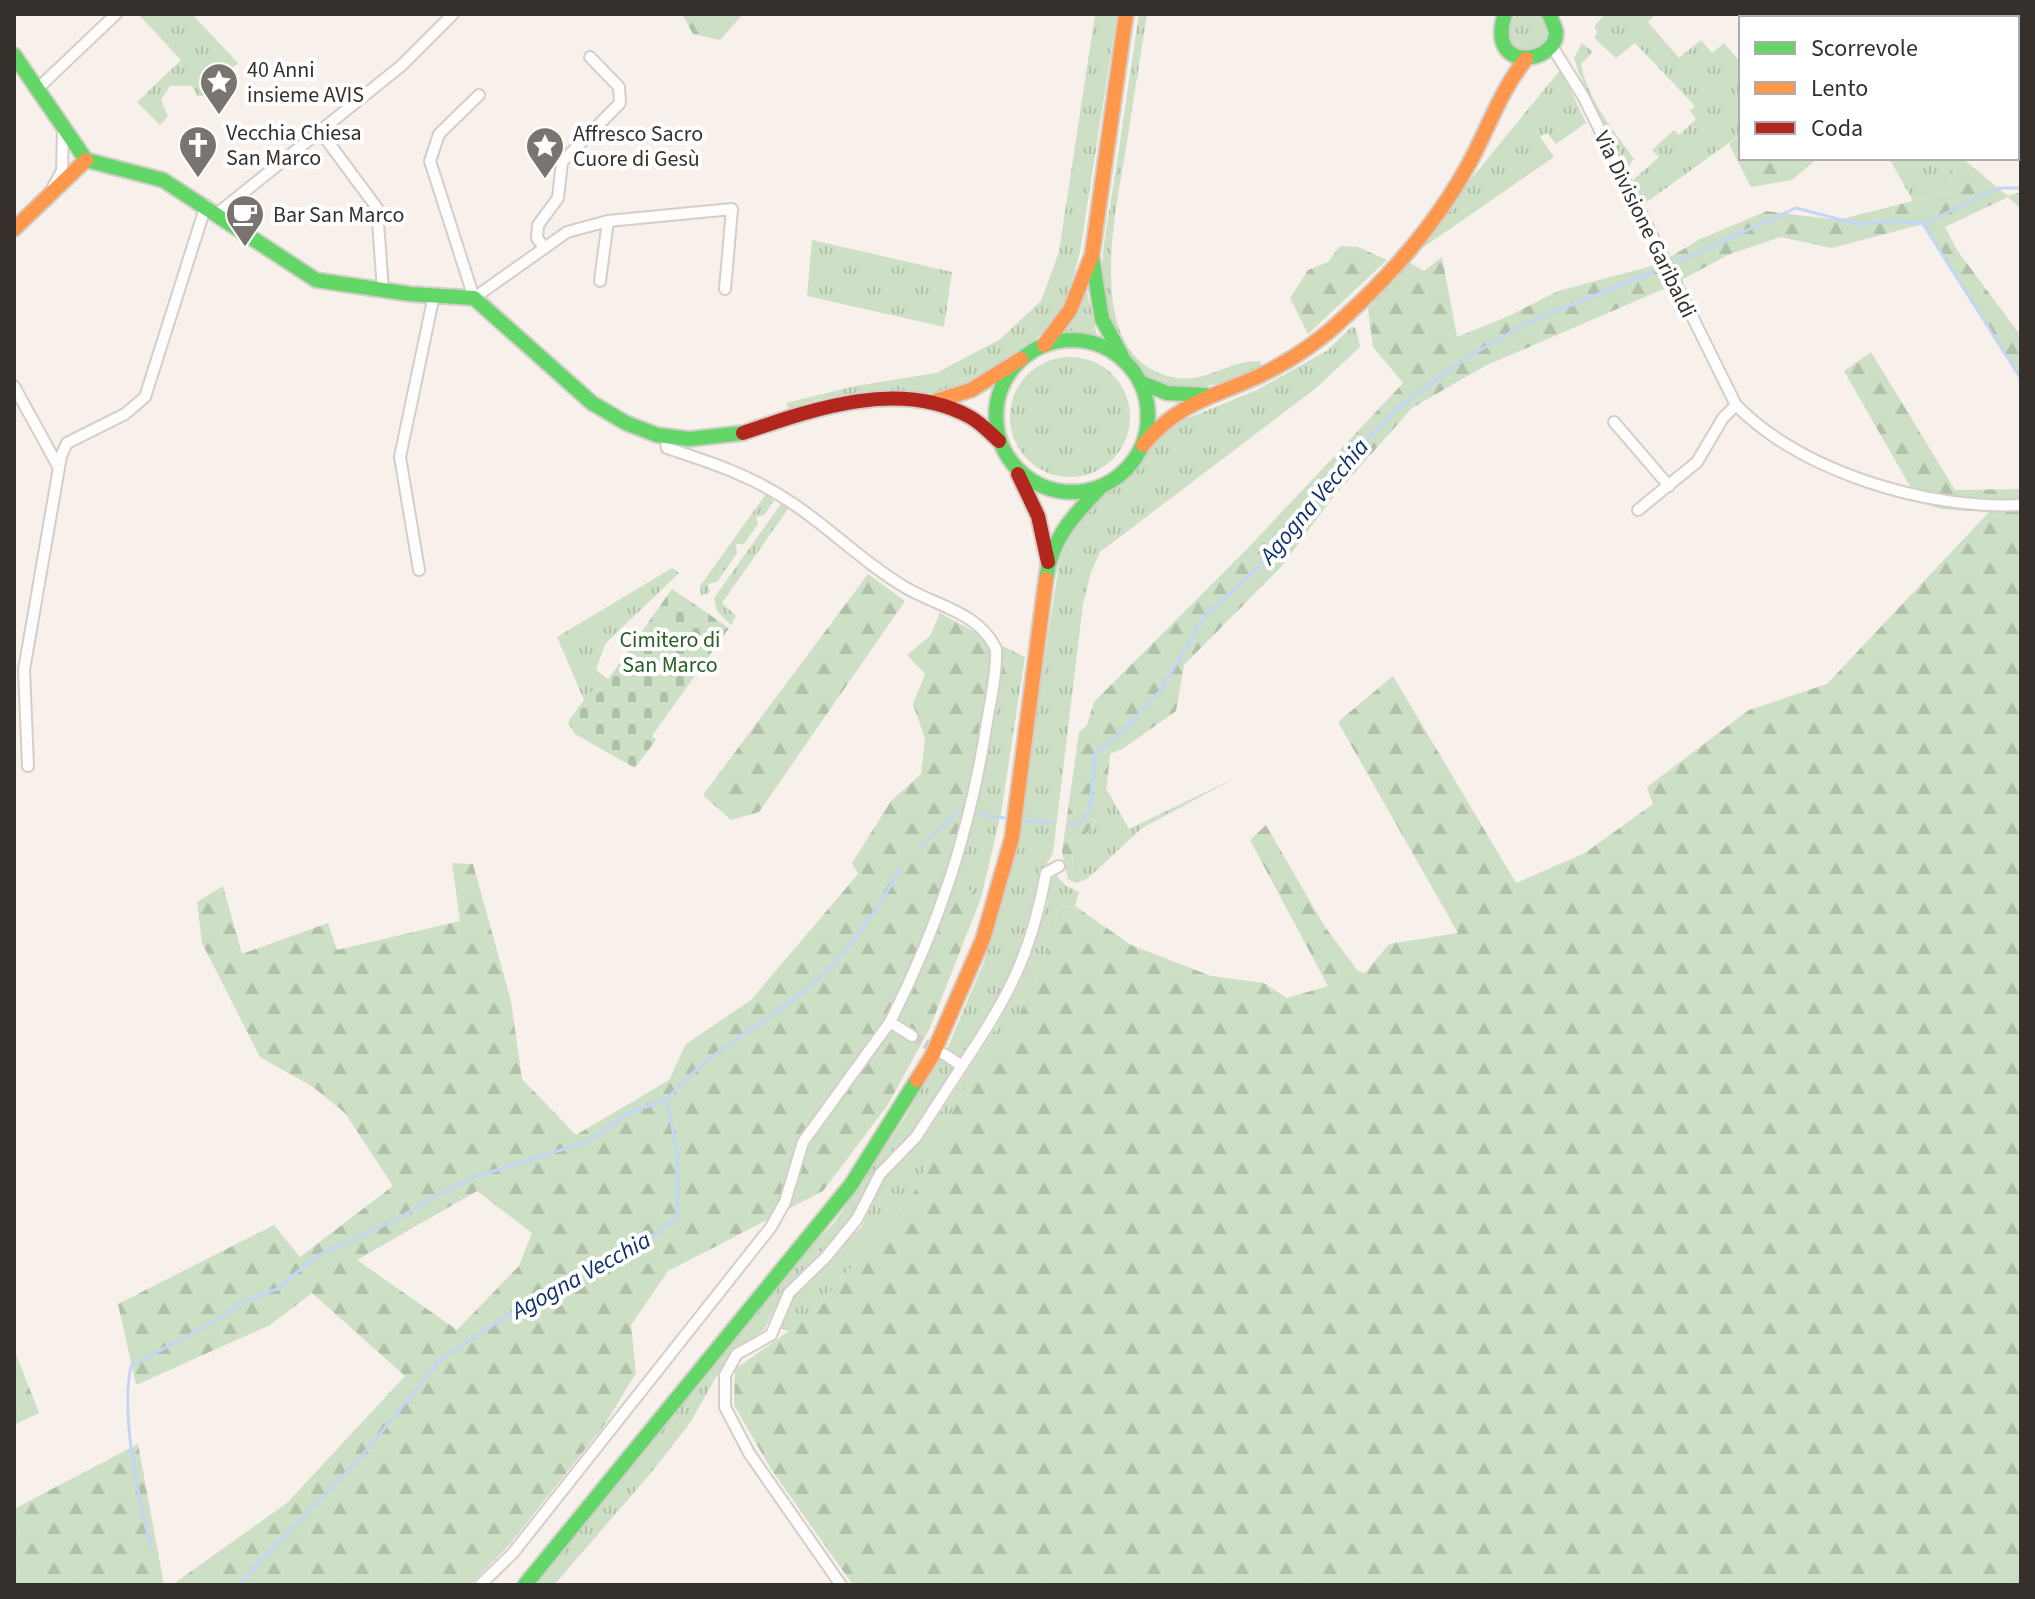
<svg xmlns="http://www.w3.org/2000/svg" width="2035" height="1599" font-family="'Source Sans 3',sans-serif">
<defs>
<pattern id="grass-tufts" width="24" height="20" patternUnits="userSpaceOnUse" patternTransform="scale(2)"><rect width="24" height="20" fill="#cddfc5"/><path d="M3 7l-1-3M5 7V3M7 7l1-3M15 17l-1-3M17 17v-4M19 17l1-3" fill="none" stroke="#b1c0a9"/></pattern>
<pattern id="forest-firs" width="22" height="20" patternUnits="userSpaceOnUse" patternTransform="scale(2)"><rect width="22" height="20" fill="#cddfc5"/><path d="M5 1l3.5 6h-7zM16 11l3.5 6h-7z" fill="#b1c0a9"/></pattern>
<pattern id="cemetery-stones" width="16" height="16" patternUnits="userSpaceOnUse" patternTransform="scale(2)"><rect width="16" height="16" fill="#cddfc5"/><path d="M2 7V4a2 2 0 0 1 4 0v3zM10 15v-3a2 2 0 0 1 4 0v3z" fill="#b1c0a9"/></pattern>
</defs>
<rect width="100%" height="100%" fill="#f8f1eb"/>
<!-- grass -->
<g fill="url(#grass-tufts)">
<circle cx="1528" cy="32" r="20"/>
<polygon points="138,14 192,14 238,63 211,87 216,101 213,104 206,96 197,96 192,86 170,86 161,100 168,116 160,125 137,102 181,60"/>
<polygon points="1095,14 1117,14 1080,252 1068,295 1050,327 1002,367 948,394 868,391 816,400 789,409 786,403 855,386 936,373 999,340 1041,301 1059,252"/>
<path d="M 1139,14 L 1147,14 C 1140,59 1133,103 1126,148 C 1116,211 1081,357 1172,377 C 1204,385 1230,359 1261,361 L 1260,368 C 1180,407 1114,389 1103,291 C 1099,258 1108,221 1113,188 C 1122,130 1130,72 1139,14 Z"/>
<polygon points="1605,14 1656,14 1648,22 1679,58 1701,40 1712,53 1724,43 1741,63 1741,134 1644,204 1633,180 1659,157 1652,150 1674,130 1679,135 1696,119 1690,111 1695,106 1635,43 1616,58 1594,38 1597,32 1594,27"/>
<path d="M 1582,43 L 1593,52 L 1581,64 C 1587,99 1614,131 1634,159 L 1627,168 L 1579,74 L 1574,58 Z"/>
<polygon points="1561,69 1586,123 1556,144 1547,133 1540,137 1554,157 1405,260"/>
<polygon points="1889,158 1952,158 1948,192 1913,201"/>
<polygon points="812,240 952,272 944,327 807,296"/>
<polygon points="1087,292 1098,340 1062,335 1085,293"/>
<polygon points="1351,327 1356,328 1360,347 1315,389 1100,552 1091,572 1083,604 1053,853 1043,870 1012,971 975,1047 962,1058 947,1049 984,962 1016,848 1060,557 1067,534 1084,514 1098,498 1129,477 1166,427 1257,390 1328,350"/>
<circle cx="1070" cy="417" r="60"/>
<polygon points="766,494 774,501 764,515 756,517 758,524 744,544 736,544 737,553 717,582 708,584 710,592 701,596 700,586"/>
<polygon points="781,504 788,509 722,603 736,616 731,625 717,611 714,598"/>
<polygon points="672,568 679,573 605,644 596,670 608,679 597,696 656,740 575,734 568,723 584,700 557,637"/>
<polygon points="986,638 1025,657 1001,813 981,898 948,875 977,757"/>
<path d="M 1239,776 L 1142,828 L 1087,879 L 1076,883 L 1068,879 L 1066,871 L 1072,871 L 1073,845 C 1096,829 1101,815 1106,788 L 1129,829 Z"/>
<polygon points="1056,875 1066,886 1079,892 1075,906 1058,907 1053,939 1014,1026 963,1091 912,1196 809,1317 789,1331 780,1328 791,1298 862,1226 885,1176 923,1139 995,1029 1021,981 1047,905 1051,880"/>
<polygon points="939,1056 956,1068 912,1135 874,1173 850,1220 783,1293 764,1330 727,1358 690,1423 651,1473 554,1585 536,1585 794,1263 834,1223 906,1116"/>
</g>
<!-- forest -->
<g fill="url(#forest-firs)" fill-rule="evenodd">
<polygon points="682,14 743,14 720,40 693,34"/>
<polygon points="1741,134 1741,158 1818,158 1792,180 1751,187 1729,144"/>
<path d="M 1952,158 L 1962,158 L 2008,196 L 2021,192 L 2021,209 L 2008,197 L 1945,227 L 1957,250 L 2021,336 L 2021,379 L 1923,224 L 1832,248 L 1781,237 L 1730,254 L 1668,287 L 1485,366 L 1412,408 L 1333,497 L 1281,567 L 1184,665 L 1176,711 L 1124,748 L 1110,754 C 1106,793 1107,821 1073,845 L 1072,872 L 1066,871 L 1062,852 L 1079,732 L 1087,725 L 1094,702 L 1247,549 L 1403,383 L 1373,347 L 1368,309 L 1405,260 L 1424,271 L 1442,257 L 1457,337 L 1509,316 L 1558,291 L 1659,264 L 1700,239 L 1767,211 L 1838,220 L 1948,192 Z"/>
<polygon points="1340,246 1358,247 1387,260 1308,334 1290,298 1308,270 1328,262"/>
<polygon points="1871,352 1955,490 2021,489 2021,1585 853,1585 771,1469 734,1405 735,1369 809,1317 912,1196 963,1091 1014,1026 1053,939 1058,907 1075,906 1131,945 1211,976 1264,983 1287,998 1328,986 1250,840 1266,825 1325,927 1358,971 1365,973 1389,944 1458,933 1338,722 1393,676 1516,883 1585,853 1653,804 1647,787 1749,710 1827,684 1989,512 1941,509 1909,499 1911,488 1844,371"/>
<polygon points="868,574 905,601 759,812 731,820 703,795"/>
<path d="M 940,613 L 986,638 L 1013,665 L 977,757 L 948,874 L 981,898 L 929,1030 L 887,1106 L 823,1191 L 668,1271 L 631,1325 L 636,1373 L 605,1424 L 510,1544 L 470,1585 L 172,1585 L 287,1503 L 405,1376 L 312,1293 L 270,1325 L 136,1385 L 118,1304 L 274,1225 L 300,1257 L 393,1186 L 345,1113 L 313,1087 L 260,1057 L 202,943 L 197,902 L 223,886 L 242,954 L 328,923 L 337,950 L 460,921 L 452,863 L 473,864 L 511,1001 L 522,1079 L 576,1135 L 669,1080 L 686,1044 L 751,1000 L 858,874 L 852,863 L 891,801 L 921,774 L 925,739 L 913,704 L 925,674 L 907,655 L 930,636 ZM 477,1191 L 532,1233 L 519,1266 L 457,1330 L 357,1260 Z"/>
<polygon points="14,1349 39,1413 14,1425"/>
<polygon points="138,1444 164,1585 14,1585 14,1509"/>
</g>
<!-- cemetery -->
<polygon fill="url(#cemetery-stones)" points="672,589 729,628 652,736 656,740 635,768 575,734 568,722 591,691 597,695"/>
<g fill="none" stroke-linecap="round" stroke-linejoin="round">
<!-- stream -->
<g stroke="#c4d6f8" stroke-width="3">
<polyline points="1923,224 2021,379"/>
<polyline points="1677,262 1796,208 1857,224 1897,221 1923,224 1998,188 2021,188"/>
<polyline points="980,815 1004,818"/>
<polyline points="1022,820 1052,823"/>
<polyline points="1070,824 1080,824 1090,809 1095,754 1124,730 1160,691 1204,617 1263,563 1308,501 1399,407 1461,361 1525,324 1657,270"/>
<polyline points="921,846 959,811"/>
<path d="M 151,1549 C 139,1497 120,1417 131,1366 L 219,1319 L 240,1303 L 277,1289 L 318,1255 L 394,1221 L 439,1194 L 475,1177 L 589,1141 L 628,1113 L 666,1100"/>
<path d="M 238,1585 L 360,1458 L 441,1359 L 552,1287 L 587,1276 L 631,1253 L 677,1217 L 677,1149 L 666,1100 C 705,1056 740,1038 786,1005 C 834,971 872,921 900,869"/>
</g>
<!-- street-tunnel -->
<polyline stroke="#d1cac5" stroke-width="10" stroke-dasharray="10 5" stroke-linecap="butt" points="912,1036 939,1051"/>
<!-- street casing -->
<g stroke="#d3cec9" stroke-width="14">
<g id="street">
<path d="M 1551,45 L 1583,96 L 1736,405 C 1802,472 1928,510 2021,505"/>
<polyline points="36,90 116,14"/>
<polyline points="479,95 439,134 430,161 474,298 567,232 608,221 732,209 725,289"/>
<polyline points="320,131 377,208 383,291"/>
<polyline points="53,187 62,171 63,130"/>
<polyline points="218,213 401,66 453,14"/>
<polyline points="544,247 537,238 538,225 558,198 562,162 620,103 619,87 590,57"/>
<polyline points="600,281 608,221"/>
<polyline points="14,386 59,468"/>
<polyline points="1614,422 1669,486"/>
<path d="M 665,436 L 667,448 C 713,463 755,477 795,505 C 833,531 868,566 908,589 C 940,607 979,613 996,649 C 997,675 990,702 986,728 C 969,834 939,925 890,1022 L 912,1036"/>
<polyline points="1638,510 1697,462 1723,418 1736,405"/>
<polyline points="419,570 400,457 434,295"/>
<polyline points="28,766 24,670 61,456 67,443 125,414 145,397 206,205"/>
<path d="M 944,1054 L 962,1066 C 1008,998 1031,955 1046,873 L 1059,866"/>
<polyline points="480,1585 513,1553 771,1227 785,1202 803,1142 890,1022"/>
<polyline points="841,1585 749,1453 725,1407 725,1375 737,1354 771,1335 789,1293 826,1257 857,1219 880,1174 916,1137 962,1066"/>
</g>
</g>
<!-- fast casing -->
<g stroke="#d3cec9" stroke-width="18">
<g id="fast">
<path d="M 1505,14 C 1485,74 1557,64 1556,32 C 1555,27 1551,19 1549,14"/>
<polyline points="14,55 86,160 163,180 316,280 410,294 474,298 592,403 626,423 657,435 689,439 743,433"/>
<polyline points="1092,257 1102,319 1122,356"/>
<circle cx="1072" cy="416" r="76"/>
<polyline points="1142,383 1167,393 1206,395"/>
<path d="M 1046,579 C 1051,539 1073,516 1100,488"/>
<polyline points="525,1585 851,1185 917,1080"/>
</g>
</g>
<!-- slow casing -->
<g stroke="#d3cec9" stroke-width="18">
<g id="slow">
<polyline points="14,229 86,160"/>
<polyline points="1044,345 1070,310 1092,255 1126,14"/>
<polyline points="933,402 971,390 1021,359"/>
<path d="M 1143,445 C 1178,402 1214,397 1261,375 C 1292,360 1321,340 1346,316 C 1394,272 1440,218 1471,160 C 1489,126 1501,90 1526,59"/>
<polyline points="917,1080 932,1056 983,939 1012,838 1046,579"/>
</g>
</g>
<!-- jam casing -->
<g stroke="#d3cec9" stroke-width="18">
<g id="jam">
<path d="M 743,433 C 813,409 900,378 970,417 C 981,423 990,433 999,441"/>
<polyline points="1018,474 1038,516 1048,562"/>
</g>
</g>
<!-- street -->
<use href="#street" stroke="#fefdfc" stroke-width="10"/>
<!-- fast -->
<use href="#fast" stroke="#63d668" stroke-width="14"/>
<!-- slow -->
<use href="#slow" stroke="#ff974d" stroke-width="14"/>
<!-- jam -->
<use href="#jam" stroke="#b3261e" stroke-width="14"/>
</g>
<!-- icons -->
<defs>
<g id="sight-pin" transform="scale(2)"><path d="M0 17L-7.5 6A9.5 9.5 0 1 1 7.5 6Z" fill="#79746f" stroke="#fff"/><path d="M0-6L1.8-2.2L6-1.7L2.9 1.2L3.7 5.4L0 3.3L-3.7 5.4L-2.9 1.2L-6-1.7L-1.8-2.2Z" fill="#fff"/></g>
<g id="church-pin" transform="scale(2)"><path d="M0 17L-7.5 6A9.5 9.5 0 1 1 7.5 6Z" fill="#79746f" stroke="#fff"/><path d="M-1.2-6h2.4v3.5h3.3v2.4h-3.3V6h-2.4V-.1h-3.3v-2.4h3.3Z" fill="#fff"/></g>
<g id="cafe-pin" transform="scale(2)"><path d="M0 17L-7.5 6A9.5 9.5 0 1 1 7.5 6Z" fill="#79746f" stroke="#fff"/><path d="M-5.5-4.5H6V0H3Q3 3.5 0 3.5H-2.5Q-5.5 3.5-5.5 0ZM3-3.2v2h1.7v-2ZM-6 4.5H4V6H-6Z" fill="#fff"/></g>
</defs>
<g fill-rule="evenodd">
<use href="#sight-pin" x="219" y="82"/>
<use href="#church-pin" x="198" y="145"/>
<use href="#sight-pin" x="545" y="146"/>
<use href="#cafe-pin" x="245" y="214"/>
</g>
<g text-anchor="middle" stroke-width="8" stroke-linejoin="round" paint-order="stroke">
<!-- poi labels -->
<g font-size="22" fill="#35302c" stroke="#fff" text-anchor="start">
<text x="247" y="77">40 Anni<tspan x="247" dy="25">insieme AVIS</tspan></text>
<text x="226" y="140">Vecchia Chiesa<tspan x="226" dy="25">San Marco</tspan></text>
<text x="573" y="141">Affresco Sacro<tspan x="573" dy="25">Cuore di Gesù</tspan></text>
<text x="273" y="222">Bar San Marco</text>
</g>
<!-- street labels -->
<g font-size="22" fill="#35302c" stroke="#fff">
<text transform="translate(1646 224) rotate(64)" y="8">Via Divisione Garibaldi</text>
</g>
<!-- park labels -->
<g font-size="22" fill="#275e23" stroke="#fff">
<text x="670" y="647">Cimitero di<tspan x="670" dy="25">San Marco</tspan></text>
</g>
<!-- water labels -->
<g font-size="24" font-style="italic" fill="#0e316a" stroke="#fff">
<text transform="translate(1314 501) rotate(-50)" y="8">Agogna Vecchia</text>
<text transform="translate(581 1275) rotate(-29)" y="8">Agogna Vecchia</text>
</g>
</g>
<!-- border -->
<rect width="2035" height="1599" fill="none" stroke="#35302c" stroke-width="32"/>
<!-- legend -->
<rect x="1739" y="16" width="280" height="144" fill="#ffffff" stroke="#aeacab" stroke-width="2"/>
<rect x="1755" y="42" width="40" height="12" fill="#63d668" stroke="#aeacab" stroke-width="2"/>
<text x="1811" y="56" font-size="24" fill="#35302c">Scorrevole</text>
<rect x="1755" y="82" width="40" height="12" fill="#ff974d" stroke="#aeacab" stroke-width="2"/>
<text x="1811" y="96" font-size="24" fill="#35302c">Lento</text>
<rect x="1755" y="122" width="40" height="12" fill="#b3261e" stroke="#aeacab" stroke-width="2"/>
<text x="1811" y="136" font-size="24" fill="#35302c">Coda</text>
</svg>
